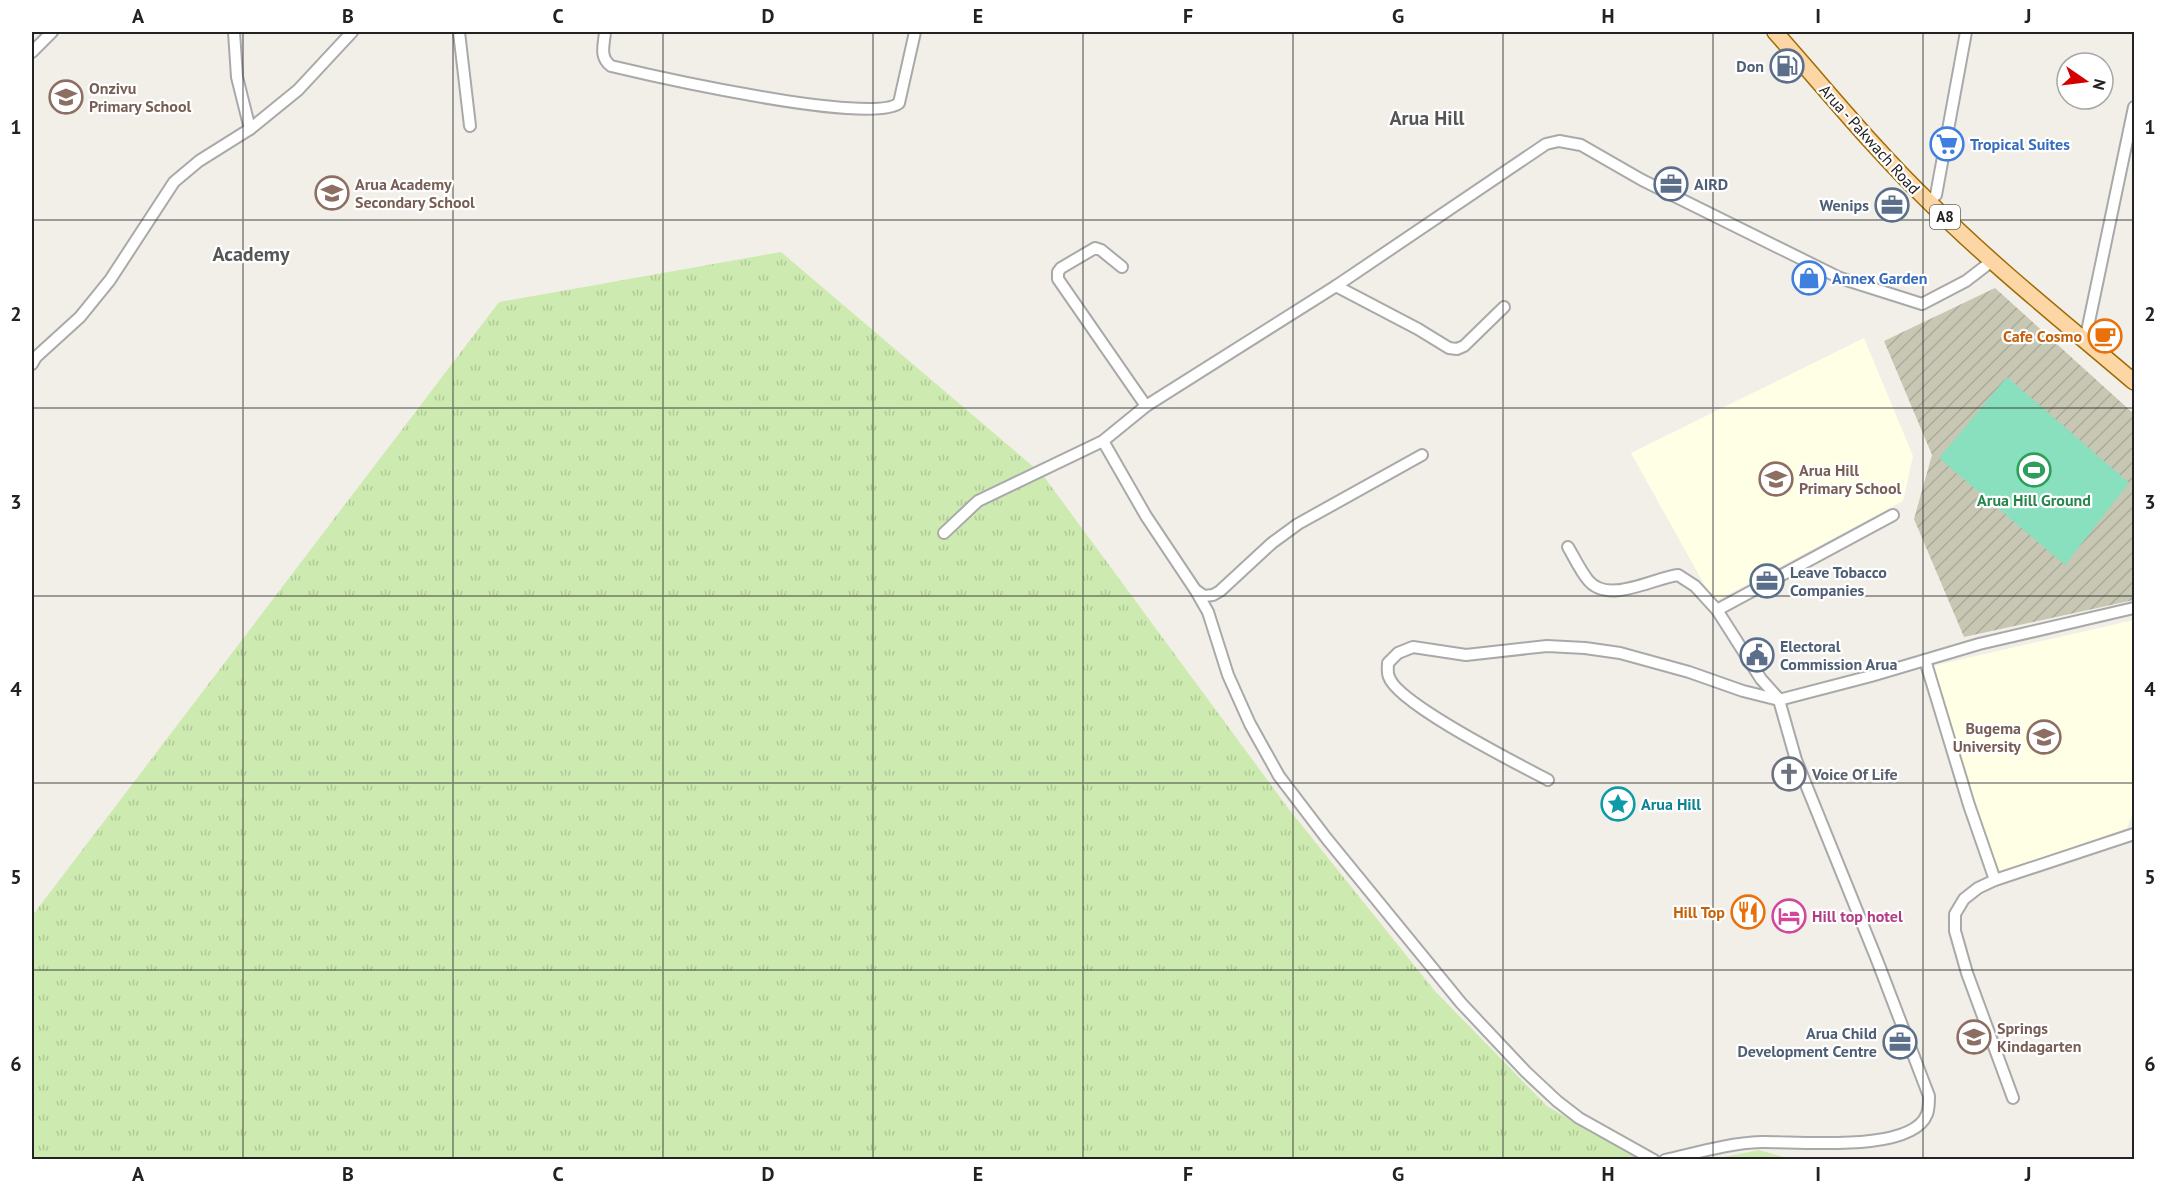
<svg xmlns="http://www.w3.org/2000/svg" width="2166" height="1191" font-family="'PT Sans',sans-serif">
<defs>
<pattern id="construction-furrows" width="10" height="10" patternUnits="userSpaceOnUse" patternTransform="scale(1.5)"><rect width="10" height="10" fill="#c7c7b4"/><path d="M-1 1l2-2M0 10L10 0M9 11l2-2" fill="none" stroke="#abab9a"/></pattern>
<pattern id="grass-tufts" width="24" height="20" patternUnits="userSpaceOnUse" patternTransform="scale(1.5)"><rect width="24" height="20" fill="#cdebb0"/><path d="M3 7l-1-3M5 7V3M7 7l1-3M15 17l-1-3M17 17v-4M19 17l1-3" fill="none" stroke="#b0c997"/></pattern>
</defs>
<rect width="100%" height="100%" fill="#f2efe9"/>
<!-- education -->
<g fill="#ffffe5">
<polygon points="1864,338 1913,456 1903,501 1714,602 1631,453"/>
<polygon points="2134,620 2134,809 2127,828 1997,875 1932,666"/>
</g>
<!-- construction -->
<polygon fill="url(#construction-furrows)" points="1995,288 2134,414 2134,600 1964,637 1914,519 1932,455 1884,341"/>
<!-- grass -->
<g fill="url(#grass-tufts)">
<polygon points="781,252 1042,474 1288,808 1434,990 1547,1106 1633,1156 1644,1159 32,1160 32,916 499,302"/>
<polygon points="1759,1150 1790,1159 1714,1159"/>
</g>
<!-- pitch -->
<polygon fill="#88e0be" points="2007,377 2129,483 2065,565 1939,458"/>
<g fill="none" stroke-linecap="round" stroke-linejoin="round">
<!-- minor casing -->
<g stroke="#a9a9a9" stroke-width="14">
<g id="minor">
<polyline points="234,32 237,77 250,129"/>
<polyline points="459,32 470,126"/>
<path d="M 605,32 C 604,45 599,57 611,66 C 653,76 873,126 899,103 L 915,32"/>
<polyline points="32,52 52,32"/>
<polyline points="1928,202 1936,195 1966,32"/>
<polyline points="1122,267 1101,250 1095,248 1061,268 1058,272 1058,279 1146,406"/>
<polyline points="1336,286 1418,329 1449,348 1457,349 1464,346 1504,307"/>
<polyline points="2085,341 2134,107"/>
<polyline points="32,364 36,357 80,317 110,280 174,182 199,161 250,129 298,90 352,32"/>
<polyline points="1103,441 1146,516 1196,591 1208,612 1228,675 1250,724 1279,776 1327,839 1461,1003 1526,1072 1557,1101 1579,1118 1654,1160"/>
<polyline points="944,533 978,501 1103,441 1146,406 1336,286 1546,144 1559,141 1581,145 1642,180 1840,278 1922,304 1966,281 1992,261"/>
<path d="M 1568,547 C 1574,557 1580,570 1588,580 C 1608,605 1653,578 1678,575 L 1695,586 L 1717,610"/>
<polyline points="1197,591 1204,596 1213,595 1220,591 1272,543 1298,524 1422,455"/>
<polyline points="1925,660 1969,805 1995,880"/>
<polyline points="1779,699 1761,679 1717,610 1893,515"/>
<path d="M 1548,780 C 1518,764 1398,704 1389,677 C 1387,673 1388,667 1388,663 L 1398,653 L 1413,647 L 1466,655 L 1547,646 L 1585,648 L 1620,653 L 1689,672 L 1743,691 L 1779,700"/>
<polyline points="2013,1098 1967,973 1955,931 1955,914 1964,899 1978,888 1995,880 2134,834"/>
<path d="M 1665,1160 C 1696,1153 1729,1143 1761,1142 C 1795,1141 1912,1154 1927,1114 C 1929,1109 1929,1101 1929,1096 L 1877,960 L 1796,760 L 1779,700 L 1871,676 L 1979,644 L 2134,608"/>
</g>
</g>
<!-- primary casing -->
<g stroke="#a06b00" stroke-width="18">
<path id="primary" d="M 1775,32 C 1825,88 1873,148 1928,201 C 1993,266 2065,323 2134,382"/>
</g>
<!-- minor -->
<use href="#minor" stroke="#fff" stroke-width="10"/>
<!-- primary -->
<use href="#primary" stroke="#fcd6a4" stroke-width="15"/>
</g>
<!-- grid -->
<path fill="none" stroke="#222" stroke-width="1.5" stroke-opacity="0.55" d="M 243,32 L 243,1160M 453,32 L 453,1160M 663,32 L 663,1160M 873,32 L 873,1160M 1083,32 L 1083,1160M 1293,32 L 1293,1160M 1503,32 L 1503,1160M 1713,32 L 1713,1160M 1923,32 L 1923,1160M 32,220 L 2134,220M 32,408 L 2134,408M 32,596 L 2134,596M 32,783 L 2134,783M 32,970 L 2134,970"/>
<!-- icons -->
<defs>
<g id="fuel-ring" transform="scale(1.725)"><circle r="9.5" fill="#fff" stroke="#5c6f8a" stroke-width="1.5"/><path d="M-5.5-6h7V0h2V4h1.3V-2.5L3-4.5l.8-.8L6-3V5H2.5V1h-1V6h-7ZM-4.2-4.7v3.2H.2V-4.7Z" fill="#5c6f8a"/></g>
<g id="school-ring" transform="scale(1.725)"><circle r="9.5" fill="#fff" stroke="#8d6e63" stroke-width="1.5"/><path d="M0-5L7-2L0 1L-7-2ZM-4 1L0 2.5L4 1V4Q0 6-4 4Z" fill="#8d6e63"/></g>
<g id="supermarket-ring" transform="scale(1.725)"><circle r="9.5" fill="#fff" stroke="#3f7fe0" stroke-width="1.5"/><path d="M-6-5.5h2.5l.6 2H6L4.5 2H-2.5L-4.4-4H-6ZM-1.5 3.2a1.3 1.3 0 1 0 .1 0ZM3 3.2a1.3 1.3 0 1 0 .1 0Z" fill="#3f7fe0"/></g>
<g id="office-ring" transform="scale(1.725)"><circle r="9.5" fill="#fff" stroke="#5c6f8a" stroke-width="1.5"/><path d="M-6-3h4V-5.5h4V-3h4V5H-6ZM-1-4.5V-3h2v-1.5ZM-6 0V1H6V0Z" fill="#5c6f8a"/></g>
<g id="shop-ring" transform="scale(1.725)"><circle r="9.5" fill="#fff" stroke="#3f7fe0" stroke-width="1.5"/><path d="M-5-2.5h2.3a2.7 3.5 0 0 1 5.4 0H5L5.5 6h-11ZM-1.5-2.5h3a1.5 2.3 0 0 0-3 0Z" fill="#3f7fe0"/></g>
<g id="cafe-ring" transform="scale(1.725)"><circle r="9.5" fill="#fff" stroke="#e8710a" stroke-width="1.5"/><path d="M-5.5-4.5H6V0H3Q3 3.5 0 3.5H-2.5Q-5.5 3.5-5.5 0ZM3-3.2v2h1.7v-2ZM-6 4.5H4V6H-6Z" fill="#e8710a"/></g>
<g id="stadium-ring" transform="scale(1.725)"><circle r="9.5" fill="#fff" stroke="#2e9e5b" stroke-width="1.5"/><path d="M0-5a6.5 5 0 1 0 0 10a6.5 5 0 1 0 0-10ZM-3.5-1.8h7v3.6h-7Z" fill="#2e9e5b"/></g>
<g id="civic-ring" transform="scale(1.725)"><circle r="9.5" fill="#fff" stroke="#5c6f8a" stroke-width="1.5"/><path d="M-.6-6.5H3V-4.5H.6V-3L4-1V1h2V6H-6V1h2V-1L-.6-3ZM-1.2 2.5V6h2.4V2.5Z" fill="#5c6f8a"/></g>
<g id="university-ring" transform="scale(1.725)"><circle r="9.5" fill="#fff" stroke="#8d6e63" stroke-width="1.5"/><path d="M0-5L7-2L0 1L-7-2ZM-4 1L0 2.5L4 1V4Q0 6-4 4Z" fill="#8d6e63"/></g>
<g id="church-ring" transform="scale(1.725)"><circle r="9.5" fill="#fff" stroke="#6b7280" stroke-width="1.5"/><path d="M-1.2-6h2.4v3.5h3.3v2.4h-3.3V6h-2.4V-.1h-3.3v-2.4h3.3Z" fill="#6b7280"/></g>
<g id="sight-ring" transform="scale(1.725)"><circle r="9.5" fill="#fff" stroke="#0f9aa8" stroke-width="1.5"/><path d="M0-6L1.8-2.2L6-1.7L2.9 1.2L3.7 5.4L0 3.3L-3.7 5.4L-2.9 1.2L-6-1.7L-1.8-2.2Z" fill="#0f9aa8"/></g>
<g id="restaurant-ring" transform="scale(1.725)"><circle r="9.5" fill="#fff" stroke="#e8710a" stroke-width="1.5"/><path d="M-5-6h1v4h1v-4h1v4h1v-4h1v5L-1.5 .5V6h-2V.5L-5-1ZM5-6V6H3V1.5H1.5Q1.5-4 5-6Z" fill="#e8710a"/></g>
<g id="hotel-ring" transform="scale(1.725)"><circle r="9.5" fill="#fff" stroke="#d1479c" stroke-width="1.5"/><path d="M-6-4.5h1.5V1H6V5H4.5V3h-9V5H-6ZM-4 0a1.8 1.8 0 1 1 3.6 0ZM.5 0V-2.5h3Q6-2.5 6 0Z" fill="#d1479c"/></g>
</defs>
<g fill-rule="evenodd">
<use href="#fuel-ring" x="1787" y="66"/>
<use href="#school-ring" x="66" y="97"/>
<use href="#supermarket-ring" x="1947" y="144"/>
<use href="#office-ring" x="1671" y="184"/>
<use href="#school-ring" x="332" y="193"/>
<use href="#office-ring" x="1892" y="205"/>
<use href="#shop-ring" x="1809" y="278"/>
<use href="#cafe-ring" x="2105" y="336"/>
<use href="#stadium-ring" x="2034" y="470"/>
<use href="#school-ring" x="1776" y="479"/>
<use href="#office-ring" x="1767" y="581"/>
<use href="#civic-ring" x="1757" y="655"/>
<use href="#university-ring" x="2044" y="737"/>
<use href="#church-ring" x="1789" y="774"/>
<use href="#sight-ring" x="1618" y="804"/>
<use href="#restaurant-ring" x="1748" y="912"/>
<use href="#hotel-ring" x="1789" y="916"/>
<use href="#school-ring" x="1974" y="1037"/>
<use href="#office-ring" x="1900" y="1042"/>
</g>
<g text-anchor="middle" stroke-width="4.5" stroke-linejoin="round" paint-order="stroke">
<!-- shield labels -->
<rect fill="#fff" stroke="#646464" stroke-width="1.5" x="1930" y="205" width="30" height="24" rx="4.5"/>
<g font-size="15" font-weight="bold" fill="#222">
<text x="1945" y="222">A8</text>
</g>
<!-- service labels -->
<g font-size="16" font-weight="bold" fill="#4e5e75" stroke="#fff" text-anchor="end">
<text x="1764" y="72">Don</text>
<text x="1694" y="190" text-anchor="start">AIRD</text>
<text x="1869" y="211">Wenips</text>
<text x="1790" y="578" text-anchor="start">Leave Tobacco<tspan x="1790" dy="18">Companies</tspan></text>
<text x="1780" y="652" text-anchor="start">Electoral<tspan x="1780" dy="18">Commission Arua</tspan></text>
<text x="1877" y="1039">Arua Child<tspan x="1877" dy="18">Development Centre</tspan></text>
</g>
<!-- education labels -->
<g font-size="16" font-weight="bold" fill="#785e54" stroke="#fff" text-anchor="start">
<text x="89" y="94">Onzivu<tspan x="89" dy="18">Primary School</tspan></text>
<text x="355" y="190">Arua Academy<tspan x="355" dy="18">Secondary School</tspan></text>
<text x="1799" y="476">Arua Hill<tspan x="1799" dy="18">Primary School</tspan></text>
<text x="2021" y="734" text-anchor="end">Bugema<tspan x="2021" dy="18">University</tspan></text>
<text x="1997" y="1034">Springs<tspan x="1997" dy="18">Kindagarten</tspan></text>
</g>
<!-- street labels -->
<g font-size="16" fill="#222" stroke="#fff">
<text transform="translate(1870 139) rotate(48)" y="6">Arua - Pakwach Road</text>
</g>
<!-- shop labels -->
<g font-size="16" font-weight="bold" fill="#366cbe" stroke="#fff" text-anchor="start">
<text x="1970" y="150">Tropical Suites</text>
<text x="1832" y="284">Annex Garden</text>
</g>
<!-- food labels -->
<g font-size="16" font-weight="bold" fill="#c56008" stroke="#fff" text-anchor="end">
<text x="2082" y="342">Cafe Cosmo</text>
<text x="1725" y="918">Hill Top</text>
</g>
<!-- leisure labels -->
<g font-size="16" font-weight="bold" fill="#27864d" stroke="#fff">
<text x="2034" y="506">Arua Hill Ground</text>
</g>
<!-- worship labels -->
<g font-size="16" font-weight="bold" fill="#5b616d" stroke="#fff" text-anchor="start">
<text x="1812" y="780">Voice Of Life</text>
</g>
<!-- culture labels -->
<g font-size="16" font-weight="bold" fill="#0d838f" stroke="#fff" text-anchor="start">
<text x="1641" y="810">Arua Hill</text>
</g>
<!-- hotel labels -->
<g font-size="16" font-weight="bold" fill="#b23c85" stroke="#fff" text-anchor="start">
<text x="1812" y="922">Hill top hotel</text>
</g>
<!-- quarter labels -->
<g font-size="20" font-weight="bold" fill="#555" stroke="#fff">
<text x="1427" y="125">Arua Hill</text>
<text x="251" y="261">Academy</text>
</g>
</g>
<!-- border -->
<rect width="2166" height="1191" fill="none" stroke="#ffffff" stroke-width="66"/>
<!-- north arrow -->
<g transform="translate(2085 81) rotate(104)"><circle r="28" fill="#ffffff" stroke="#a7a7a7" stroke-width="1.5"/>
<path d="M0-4.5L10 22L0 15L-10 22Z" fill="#d40000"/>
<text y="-9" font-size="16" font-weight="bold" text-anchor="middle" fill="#222222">N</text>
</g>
<rect x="33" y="33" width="2100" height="1125" fill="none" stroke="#222" stroke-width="2"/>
<g font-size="20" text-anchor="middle" font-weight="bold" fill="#222">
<text x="138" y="23">A</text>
<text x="348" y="23">B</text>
<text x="558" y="23">C</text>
<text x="768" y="23">D</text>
<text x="978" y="23">E</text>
<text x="1188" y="23">F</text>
<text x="1398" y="23">G</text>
<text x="1608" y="23">H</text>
<text x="1818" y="23">I</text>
<text x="2028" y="23">J</text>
<text x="16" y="134">1</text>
<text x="2150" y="134">1</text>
<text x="16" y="321">2</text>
<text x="2150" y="321">2</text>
<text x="16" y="509">3</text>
<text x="2150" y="509">3</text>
<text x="16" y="696">4</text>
<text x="2150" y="696">4</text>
<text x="16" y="884">5</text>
<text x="2150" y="884">5</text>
<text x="16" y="1071">6</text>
<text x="2150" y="1071">6</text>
<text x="138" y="1181">A</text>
<text x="348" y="1181">B</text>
<text x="558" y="1181">C</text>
<text x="768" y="1181">D</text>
<text x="978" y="1181">E</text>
<text x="1188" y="1181">F</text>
<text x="1398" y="1181">G</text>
<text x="1608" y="1181">H</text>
<text x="1818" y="1181">I</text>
<text x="2028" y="1181">J</text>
</g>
</svg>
